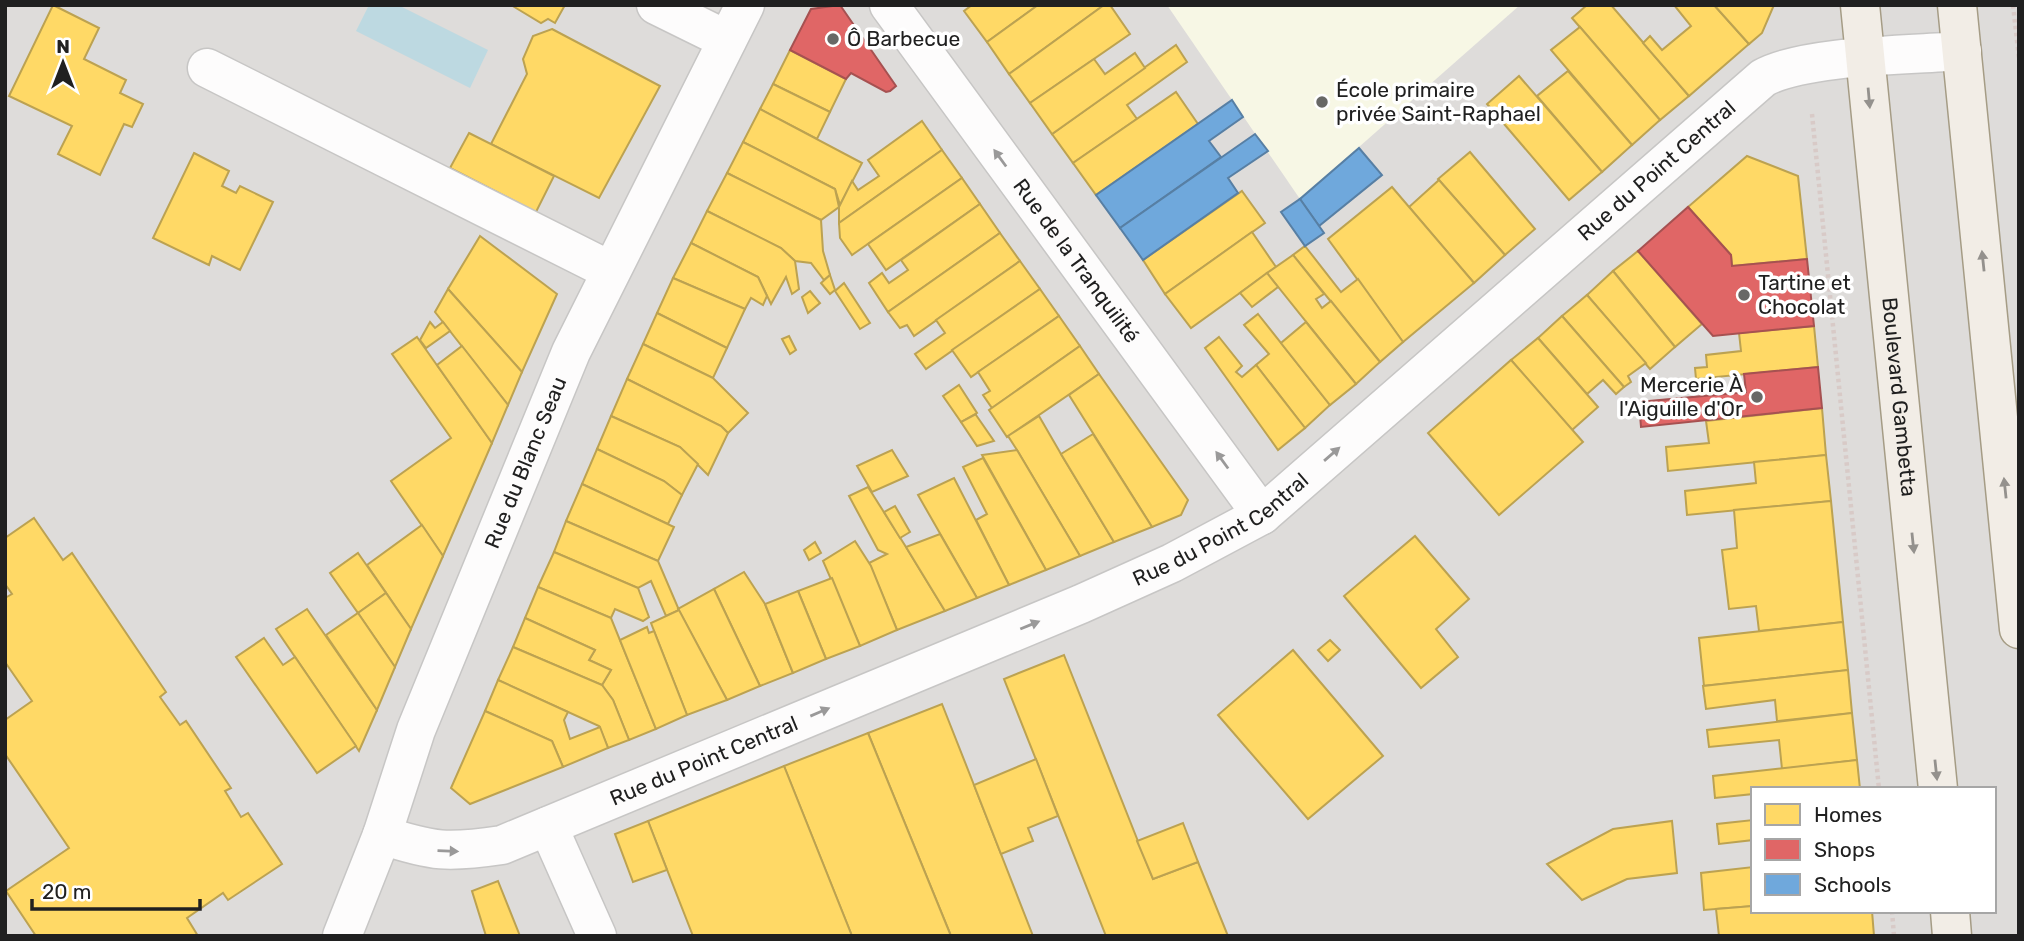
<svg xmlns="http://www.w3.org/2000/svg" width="2024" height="941" font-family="Rubik,sans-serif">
<rect width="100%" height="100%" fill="#efede9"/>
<!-- residential -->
<path fill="#dedcda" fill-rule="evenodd" d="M 5,5 L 2019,5 L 2019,936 L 5,936 ZM 1753,789 L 1994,789 L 1994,911 L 1753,911 Z"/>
<!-- education -->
<polygon fill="#f7f7e5" points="1167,5 1520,5 1300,199"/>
<!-- water -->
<polygon fill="#bdd9e1" points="369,5 398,5 488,50 470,88 356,31"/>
<!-- homes -->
<g fill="#ffd966" stroke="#bca251" stroke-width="2">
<polygon points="53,5 99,28 84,59 126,80 120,93 143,104 132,127 124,124 100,175 58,154 72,126 9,96"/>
<polygon points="511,5 565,5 555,23 548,19 541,23"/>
<polygon points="972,5 1038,5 987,42 964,11"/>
<polygon points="1038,5 1104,5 1009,74 987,42"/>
<polygon points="1104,5 1110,5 1130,34 1030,103 1009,74"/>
<polygon points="1587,5 1611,5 1689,96 1660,120 1572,18"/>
<polygon points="1674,5 1714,5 1749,44 1689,96 1643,43 1650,36 1662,50 1691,26"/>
<polygon points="1714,5 1774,5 1762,33 1749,44"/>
<polygon points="1580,27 1660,120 1632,145 1551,50"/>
<polygon points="552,29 660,86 599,198 491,144 527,74 523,59 533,36"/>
<polygon points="1176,45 1187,62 1127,105 1137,119 1073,163 1052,134"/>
<polygon points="790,50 846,79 830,112 773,84"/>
<polygon points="1135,53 1145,68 1052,134 1030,103 1094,59 1105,74"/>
<polygon points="1568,71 1632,145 1602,172 1537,96"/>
<polygon points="1519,76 1602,172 1569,200 1487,104"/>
<polygon points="773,84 830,112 817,139 760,109"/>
<polygon points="1176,92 1198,124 1096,195 1073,163"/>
<polygon points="760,109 862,163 840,205 835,189 743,142"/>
<polygon points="922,121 942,150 839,223 839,207 852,181 858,190 879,176 868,160"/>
<polygon points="469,133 554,176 536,212 450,168"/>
<polygon points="743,142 835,189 839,207 821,220 727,173"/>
<polygon points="942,150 962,178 852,255 840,238 839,223"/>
<polygon points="1470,152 1535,229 1505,255 1438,179"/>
<polygon points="194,153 229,171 222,186 236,193 240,186 273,202 240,270 212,256 209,265 153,238"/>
<polygon points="1747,156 1798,176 1807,259 1732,266 1731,255 1688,207"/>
<polygon points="727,173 821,220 823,251 830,275 824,280 811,263 795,261 781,248 707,211"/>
<polygon points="962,178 980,204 886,270 868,244"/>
<polygon points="1439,180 1505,255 1474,283 1409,207"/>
<polygon points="1392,187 1474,283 1403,342 1328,239"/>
<polygon points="1242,191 1265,223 1165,294 1143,260"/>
<polygon points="980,204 1000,233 888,312 869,283 882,273 889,283 908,270 901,260"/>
<polygon points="707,211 781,248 795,261 799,289 792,294 786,277 771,304 758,277 691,243"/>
<polygon points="1252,232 1276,267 1191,328 1165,294"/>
<polygon points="1000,233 1020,261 914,336 907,325 900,328 888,312"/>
<polygon points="480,236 557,294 522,372 448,289"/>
<polygon points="691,243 758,277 767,296 763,305 751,298 745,309 673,278"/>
<polygon points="1305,246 1341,292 1358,279 1403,342 1380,362 1293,255"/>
<polygon points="1638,251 1702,324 1675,347 1613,271"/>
<polygon points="1293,255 1324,294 1316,299 1322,308 1331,301 1380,362 1356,384 1267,273"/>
<polygon points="1020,261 1040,289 926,369 915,354 945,333 936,320"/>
<polygon points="1613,271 1675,347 1650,369 1587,295"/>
<polygon points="1267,273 1278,287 1252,307 1240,293"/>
<polygon points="830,275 835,290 830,294 821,283"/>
<polygon points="673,278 745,309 727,348 657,313"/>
<polygon points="844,283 870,323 860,329 835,291"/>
<polygon points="448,289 522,372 508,405 435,312"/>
<polygon points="1040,289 1059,316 971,377 952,350"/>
<polygon points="810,291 820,303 808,313 802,297"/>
<polygon points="1587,295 1646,363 1628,376 1631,382 1624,387 1562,316"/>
<polygon points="657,313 727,348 713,378 643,344"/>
<polygon points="1258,314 1330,405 1305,428 1256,365 1269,354 1244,325"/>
<polygon points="1059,316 1080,346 992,408 983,395 990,391 978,372"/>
<polygon points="1562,316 1624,387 1616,394 1603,380 1587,394 1538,338"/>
<polygon points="430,322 435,328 443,322 450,331 426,348 420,340"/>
<polygon points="1306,322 1356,384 1330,405 1281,343"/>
<polygon points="1814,326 1818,367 1696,379 1695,368 1707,367 1706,355 1741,351 1739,333"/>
<polygon points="789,336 796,350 790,354 782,339"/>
<polygon points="417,337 492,443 443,556 391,481 451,438 392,354"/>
<polygon points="1219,337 1242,366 1236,372 1242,377 1256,365 1305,428 1278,450 1205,348"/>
<polygon points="1538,338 1598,407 1572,430 1511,360"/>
<polygon points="643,344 713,378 748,413 728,433 721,426 627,379"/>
<polygon points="462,346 508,405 492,443 437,365"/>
<polygon points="1080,346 1099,374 1007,437 989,410"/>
<polygon points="1511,360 1583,442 1499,515 1428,433"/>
<polygon points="1099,374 1188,500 1181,515 1152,527 1069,395"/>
<polygon points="627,379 721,426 728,433 708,475 680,447 611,416"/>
<polygon points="959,385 977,413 961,422 943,396"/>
<polygon points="1822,408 1826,455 1668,471 1666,447 1709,443 1706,421"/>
<polygon points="976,414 976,415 994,441 977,446 961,422"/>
<polygon points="611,416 680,447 698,464 682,495 664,481 597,449"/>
<polygon points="1039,416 1061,454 1114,542 1080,556 1017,450 1008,436"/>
<polygon points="1093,434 1152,527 1114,542 1061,454"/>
<polygon points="597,449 664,481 682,495 668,524 582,484"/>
<polygon points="892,450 908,476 872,492 857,466"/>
<polygon points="1017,450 1080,556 1046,570 982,455"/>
<polygon points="1826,455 1831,501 1687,515 1685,491 1756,483 1754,462"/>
<polygon points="983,458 1046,570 1009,585 976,520 987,514 963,467"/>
<polygon points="954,478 1009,585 977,598 918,495"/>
<polygon points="582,484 674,527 658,561 566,521"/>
<polygon points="868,487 906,547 945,611 897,630 869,563 887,554 878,550 849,496"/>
<polygon points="1831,501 1843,622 1759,631 1756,606 1729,609 1722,550 1737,548 1734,510"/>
<polygon points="895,506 910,532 900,538 884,512"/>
<polygon points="34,518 63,560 72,553 166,692 160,697 180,725 186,721 231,788 225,791 241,817 248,813 282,864 228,900 223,893 187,918 198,936 36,936 6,891 69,848 5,754 5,720 32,701 5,662 5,598 12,594 5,584 5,538"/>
<polygon points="566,521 658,561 679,610 666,616 651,581 638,588 554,552"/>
<polygon points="422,525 443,556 411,629 367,565"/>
<polygon points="940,534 977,598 945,611 906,547"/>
<polygon points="1415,536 1469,599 1436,629 1458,657 1421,688 1344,596"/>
<polygon points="855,541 871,566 897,630 860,646 823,561"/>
<polygon points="815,542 821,553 809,560 804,550"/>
<polygon points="554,552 638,588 649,617 643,621 615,609 611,618 538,587"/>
<polygon points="358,553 386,593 358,613 330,573"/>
<polygon points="744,572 765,604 793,673 760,686 714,589"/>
<polygon points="832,578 860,646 826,659 798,591"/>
<polygon points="538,587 611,618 656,729 629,740 613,700 602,685 611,670 589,660 595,650 525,618"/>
<polygon points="714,589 760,686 727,700 678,609"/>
<polygon points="798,591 826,659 793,673 765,604"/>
<polygon points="386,593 411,629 395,667 358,613"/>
<polygon points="307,609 377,710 359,751 276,629"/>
<polygon points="679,610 727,700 687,715 651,623"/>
<polygon points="358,613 395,667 377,710 326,635"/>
<polygon points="525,618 595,650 589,660 611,670 602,685 513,647"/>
<polygon points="1843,622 1848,670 1704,686 1699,638"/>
<polygon points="647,627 649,633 654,631 687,715 656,729 620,640"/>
<polygon points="264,638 283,665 295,657 356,746 317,773 236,657"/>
<polygon points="1330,640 1340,650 1328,661 1318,650"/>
<polygon points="513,647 602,685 613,700 629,740 608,748 599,726 498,680"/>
<polygon points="1293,650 1383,756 1308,819 1218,715"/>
<polygon points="1064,655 1153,879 1198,862 1228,936 1106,936 1004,679"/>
<polygon points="1848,670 1852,713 1777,721 1775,700 1706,709 1703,686"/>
<polygon points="498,680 568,712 564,720 570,739 600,727 608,748 563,767 552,741 485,711"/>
<polygon points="942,704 974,785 1033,936 951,936 868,733"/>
<polygon points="485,711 552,741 563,767 470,804 451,788"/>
<polygon points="1852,713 1857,760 1782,769 1779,740 1709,747 1707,730"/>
<polygon points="868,733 951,936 852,936 784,766"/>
<polygon points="1036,759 1058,816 1028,828 1033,841 1001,854 974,785"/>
<polygon points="1857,760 1860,789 1753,789 1753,794 1715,798 1713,776"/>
<polygon points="784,766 852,936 693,936 648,821"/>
<polygon points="1753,820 1753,840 1719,844 1717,824"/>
<polygon points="648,821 667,870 633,882 615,834"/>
<polygon points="1672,821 1677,873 1627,879 1582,900 1547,864 1613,829"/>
<polygon points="1183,823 1198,862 1153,879 1137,841"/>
<polygon points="1753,867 1753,906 1704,910 1701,873"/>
<polygon points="498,881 520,936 486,936 472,891"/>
<polygon points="1753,906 1753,911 1872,911 1874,936 1719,936 1716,909"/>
</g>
<!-- shops -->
<g fill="#e06666" stroke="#a65151" stroke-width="2">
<polygon points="840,5 896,86 890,91 886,92 851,73 846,79 790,50 811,9"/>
<polygon points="1688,207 1731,255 1732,266 1807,259 1814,326 1713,336 1638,251"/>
<polygon points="1818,367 1822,408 1641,427 1639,402 1746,392 1744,374"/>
</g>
<!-- schools -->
<g fill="#6fa8dc" stroke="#577fa4" stroke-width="2">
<polygon points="1232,100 1243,117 1209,141 1221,157 1120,228 1096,195"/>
<polygon points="1255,134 1268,151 1228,178 1238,193 1143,260 1120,228"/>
<polygon points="1359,148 1382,175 1319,226 1300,199"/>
<polygon points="1300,199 1324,233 1305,246 1281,212"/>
</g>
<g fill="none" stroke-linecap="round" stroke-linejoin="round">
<!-- minor casing -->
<g stroke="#c7c6c5" stroke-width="41">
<g id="minor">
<polyline points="656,5 727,40"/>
<path id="s1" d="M 889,5 L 1262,515"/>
<polyline points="207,68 611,271"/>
<polyline points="548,826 597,936"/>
<path id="s2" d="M 382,835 C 433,852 448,853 502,845 L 1081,604 L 1172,563 L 1262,515 L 1763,78 C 1804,55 1911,55 1962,51"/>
<path id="s3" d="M 342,936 L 382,835 L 416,730 L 571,352 L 745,5"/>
</g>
</g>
<!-- major casing -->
<g stroke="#a59c85" stroke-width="41">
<g id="major">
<path id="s4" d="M 1860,5 L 1938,789"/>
<polyline points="1957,5 2019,629"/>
<polyline points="1950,911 1952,936"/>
</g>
</g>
<!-- path -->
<g stroke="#d8cac7" stroke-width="4.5" stroke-dasharray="3.5 3.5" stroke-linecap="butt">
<polyline points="2013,5 2019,58"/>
<polyline points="1812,114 1879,789"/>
<polyline points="1892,911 1894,936"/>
</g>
<!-- minor -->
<use href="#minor" stroke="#fdfcfc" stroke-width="38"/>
<!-- major -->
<use href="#major" stroke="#f2ede6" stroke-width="38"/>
</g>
<!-- one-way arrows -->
<defs><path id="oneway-solid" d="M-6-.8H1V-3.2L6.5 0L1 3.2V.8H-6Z" transform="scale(1.75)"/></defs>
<g fill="#94918d">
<use href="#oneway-solid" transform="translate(1869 98) rotate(85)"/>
<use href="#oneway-solid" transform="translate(1983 261) rotate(-96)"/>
<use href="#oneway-solid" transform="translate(2005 488) rotate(-96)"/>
<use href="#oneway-solid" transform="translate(1913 543) rotate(84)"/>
<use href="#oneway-solid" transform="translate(1936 770) rotate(84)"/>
</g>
<g fill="#9a9999">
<use href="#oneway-solid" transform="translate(1000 158) rotate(-126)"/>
<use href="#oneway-solid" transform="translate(1332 454) rotate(-41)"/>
<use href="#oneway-solid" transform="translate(1222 460) rotate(-126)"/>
<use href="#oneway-solid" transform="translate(1030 625) rotate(-22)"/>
<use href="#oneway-solid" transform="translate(820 712) rotate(-23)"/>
<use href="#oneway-solid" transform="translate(448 851) rotate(2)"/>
</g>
<!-- markers -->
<g fill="#686866" stroke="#fff" stroke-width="2.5">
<circle cx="833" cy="39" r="7"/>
<circle cx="1322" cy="102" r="7"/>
<circle cx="1744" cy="295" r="7"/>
<circle cx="1757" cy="397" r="7"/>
</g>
<g text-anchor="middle" stroke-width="7" stroke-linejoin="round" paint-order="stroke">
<!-- poi labels -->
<g font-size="21" fill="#202020" stroke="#fff" text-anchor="start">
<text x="847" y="46">Ô Barbecue</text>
<text x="1336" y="97">École primaire<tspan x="1336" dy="24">privée Saint-Raphael</tspan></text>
<text x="1758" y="290">Tartine et<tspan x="1758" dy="24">Chocolat</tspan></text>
<text x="1743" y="392" text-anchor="end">Mercerie À<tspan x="1743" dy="24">l'Aiguille d'Or</tspan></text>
</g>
<!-- street labels -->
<g font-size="21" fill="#202020" stroke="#fff">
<text dy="7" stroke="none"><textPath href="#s2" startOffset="1475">Rue du Point Central</textPath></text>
<text dy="7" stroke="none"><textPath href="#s1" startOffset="317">Rue de la Tranquilité</textPath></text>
<text dy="7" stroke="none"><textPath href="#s4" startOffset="394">Boulevard Gambetta</textPath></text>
<text dy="7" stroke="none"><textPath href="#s3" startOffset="508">Rue du Blanc Seau</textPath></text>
<text dy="7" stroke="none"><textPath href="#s2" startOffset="908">Rue du Point Central</textPath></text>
<text dy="7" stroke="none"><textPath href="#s2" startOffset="341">Rue du Point Central</textPath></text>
</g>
</g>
<!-- border -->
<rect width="2024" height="941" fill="none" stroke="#202020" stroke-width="14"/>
<!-- legend -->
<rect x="1751" y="787" width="245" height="126" fill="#ffffff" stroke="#a6a6a6" stroke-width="2"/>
<rect x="1765" y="804" width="35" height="21" fill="#ffd966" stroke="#a6a6a6" stroke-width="2"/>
<text x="1814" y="822" font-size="21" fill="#202020">Homes</text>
<rect x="1765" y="839" width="35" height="21" fill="#e06666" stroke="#a6a6a6" stroke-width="2"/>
<text x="1814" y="857" font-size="21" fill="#202020">Shops</text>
<rect x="1765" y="874" width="35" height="21" fill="#6fa8dc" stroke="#a6a6a6" stroke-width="2"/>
<text x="1814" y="892" font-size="21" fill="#202020">Schools</text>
<!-- north arrow -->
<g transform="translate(63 63)" stroke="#ffffff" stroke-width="5" paint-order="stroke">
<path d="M0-5L12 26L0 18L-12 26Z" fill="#202020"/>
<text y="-10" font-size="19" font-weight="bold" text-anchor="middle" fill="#202020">N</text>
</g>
<!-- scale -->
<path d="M32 899v10h168v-10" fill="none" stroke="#202020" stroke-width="3.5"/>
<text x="42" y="899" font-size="21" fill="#202020" stroke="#ffffff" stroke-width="5" paint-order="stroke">20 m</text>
</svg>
